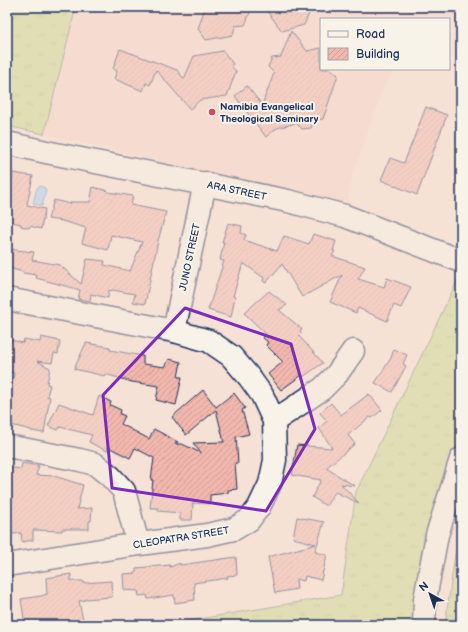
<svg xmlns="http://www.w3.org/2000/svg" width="468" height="632" font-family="'Balsamiq Sans',sans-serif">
<defs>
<pattern id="grass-tufts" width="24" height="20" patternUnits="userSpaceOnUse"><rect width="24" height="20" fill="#c7da8f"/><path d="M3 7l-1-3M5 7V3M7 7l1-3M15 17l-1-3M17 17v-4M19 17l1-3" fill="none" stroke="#aabb7e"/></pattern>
<pattern id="building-hatch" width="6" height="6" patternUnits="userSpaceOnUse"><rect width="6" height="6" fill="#f2b7ad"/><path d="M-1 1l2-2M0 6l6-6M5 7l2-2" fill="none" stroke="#cf9e97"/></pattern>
</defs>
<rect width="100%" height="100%" fill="#f6e1d6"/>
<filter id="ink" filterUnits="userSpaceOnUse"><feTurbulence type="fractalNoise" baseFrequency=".025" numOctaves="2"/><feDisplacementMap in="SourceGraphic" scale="8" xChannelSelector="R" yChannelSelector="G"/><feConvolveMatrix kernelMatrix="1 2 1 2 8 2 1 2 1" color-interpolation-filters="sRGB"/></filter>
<g filter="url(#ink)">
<!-- built -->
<polygon fill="#f5d4ca" points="76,7 461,7 461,11 449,21 449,19 321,19 321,69 394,69 383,90 352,177 347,205 44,134"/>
<!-- grass -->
<g fill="url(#grass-tufts)" stroke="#718476">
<polygon points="7,7 76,7 44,134 7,126"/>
<polygon points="459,277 461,277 461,436 449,474 422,563 411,625 164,625 341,595 356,492"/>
<polygon points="461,538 461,625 445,625 455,554"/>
</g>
<!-- water -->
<polygon fill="#9dcffa" stroke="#698fbc" points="40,186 45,188 46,191 42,206 33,203 37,188"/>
<!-- building -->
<g fill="url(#building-hatch)" stroke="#1b2f5e">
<polygon points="205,7 252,7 245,25 235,26 233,35 206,40 198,29"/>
<polygon points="264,7 312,7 304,25 282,31"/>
<polygon points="291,31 307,51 321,48 321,69 331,69 338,75 323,119 314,120 311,128 302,129 296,123 277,128 266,137 235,96 247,86 262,105 274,73 268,67 272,58 281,57"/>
<polygon points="120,49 177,70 184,79 194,56 223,51 233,64 231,66 236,71 227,96 200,100 190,109 156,70 150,85 146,83 143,91 114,79 117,71 113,69"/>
<polygon points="426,107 447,115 417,195 381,180 390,158 404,163"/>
<polygon points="13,173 33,176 27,205 45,209 41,229 30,226 29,228 21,226 21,224 7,221 7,202"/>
<polygon points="93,187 108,191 108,192 133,196 131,205 166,212 158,241 145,304 133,302 135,294 112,290 111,291 109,290 108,298 91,294 90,301 78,299 80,290 36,278 37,275 23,273 23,272 12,269 12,268 7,267 7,249 34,252 32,260 60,265 81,284 87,259 105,261 104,265 130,271 142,242 111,235 108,250 82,243 86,228 62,221 48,219 54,200 70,204 71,202 90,202"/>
<polygon points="228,223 242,226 241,233 246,235 244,240 277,251 284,236 309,244 313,234 336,241 333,251 335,251 332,256 365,267 358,279 384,287 387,278 411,287 401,308 394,305 387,321 358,308 356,313 330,302 342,275 302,297 282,264 266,283 263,281 264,278 243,263 233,296 235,297 231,317 208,310 224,261 220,260 224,242 222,242"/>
<polygon points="269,291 287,305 279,310 302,329 300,331 302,333 299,336 323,363 303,377 302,375 281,390 268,374 283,362 266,345 268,342 263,338 266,334 244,313"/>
<polygon points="41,337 60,341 58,354 54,353 52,363 37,361 50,368 47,384 50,385 47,396 50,397 44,433 31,431 31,430 7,424 7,408 14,373 7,371 7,339 23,343 24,339 40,342"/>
<polygon points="86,343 110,347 110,350 143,356 143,364 165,367 169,359 181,362 178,377 182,377 176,405 156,400 159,386 132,382 105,374 105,376 74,369"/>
<polygon points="394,349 407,355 403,364 406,366 392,392 375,383 391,358"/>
<polygon points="203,390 216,407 234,393 245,408 242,410 249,434 236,437 238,463 235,463 237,489 228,490 228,493 210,495 210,504 193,503 192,520 180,520 180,513 158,511 158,508 150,508 153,480 151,480 154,458 135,448 130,458 108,447 107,451 89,442 92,435 60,427 58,430 48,426 59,403 93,415 99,396 111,402 110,405 121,410 120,414 125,416 121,424 149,439 154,429 178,442 175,444 182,444 201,453 193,443 224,442 216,410 186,435 172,417"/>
<polygon points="369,394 382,410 372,418 370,417 348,435 355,444 326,468 355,486 341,484 359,503 335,492 326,506 312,497 321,480 292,475 297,445 332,448 319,428 327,421 320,413 331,403 341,415"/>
<polygon points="22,463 39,466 36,475 54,476 83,485 77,509 92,508 91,521 89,521 89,529 62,529 62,531 33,530 33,540 22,542 21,533 7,535 7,467 21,469"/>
<polygon points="297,517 324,522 315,552 327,555 321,580 305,576 304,581 296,579 297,589 275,593 268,557 316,544 293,538"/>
<polygon points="236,557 237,575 227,576 228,578 194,583 195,600 175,603 174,595 148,599 147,595 139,596 138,591 124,590 123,574 136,573 136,568 170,565 170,567 180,563 180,565"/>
<polygon points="71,574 71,581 83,581 84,583 111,581 112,597 85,599 85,600 79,601 83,620 42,625 25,625 21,599 41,596 47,594 46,578"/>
</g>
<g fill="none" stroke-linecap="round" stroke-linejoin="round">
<!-- minor casing -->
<g stroke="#1b2f5e" stroke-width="25">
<g id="minor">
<polyline points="7,143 46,152 288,201 345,216 461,261"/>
<polyline points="7,299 174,331 209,341 231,356 249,377 262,395 274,421 275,460 270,484 259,507 249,520 234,529 207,535 132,545 7,565"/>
<polyline points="174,331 205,183"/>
<polyline points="274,421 322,389 337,374 353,351"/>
<polyline points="7,446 80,460 95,464 110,476 124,491 138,544"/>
</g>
</g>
<!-- major casing -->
<g stroke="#1b2f5e" stroke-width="25">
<polyline id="major" points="424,625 425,599 437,535 461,459"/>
</g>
<!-- minor -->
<use href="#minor" stroke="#f7f3e8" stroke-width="22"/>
<!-- major -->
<use href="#major" stroke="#f7f3e8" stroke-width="22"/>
</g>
</g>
<!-- marked area -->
<path d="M0 0H468V632H0ZM 185,308 L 291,344 L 315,429 L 266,511 L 112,488 L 103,395 Z" fill="#f6e1d6" fill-opacity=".55" fill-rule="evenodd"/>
<path fill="none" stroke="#7b2cbf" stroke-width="3" stroke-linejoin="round" d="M 185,308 L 291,344 L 315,429 L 266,511 L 112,488 L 103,395 Z"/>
<!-- markers -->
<circle fill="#d1495b" stroke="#f7f3e8" stroke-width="1.5" cx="212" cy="112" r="4"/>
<g text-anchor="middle" stroke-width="4" stroke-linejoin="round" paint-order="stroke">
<!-- poi labels -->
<g font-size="10" font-weight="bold" fill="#1b2f5e" stroke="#f7f3e8" text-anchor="start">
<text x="220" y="110">Namibia Evangelical<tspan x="220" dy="12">Theological Seminary</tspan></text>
</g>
<!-- street labels -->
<g font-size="10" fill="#1b2f5e" stroke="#f7f3e8">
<text transform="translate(237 190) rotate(12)" y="4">ARA STREET</text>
<text transform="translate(189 257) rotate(-78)" y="4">JUNO STREET</text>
<text transform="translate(181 537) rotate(-9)" y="4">CLEOPATRA STREET</text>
</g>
</g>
<!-- margin -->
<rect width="468" height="632" fill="none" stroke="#f7f3e8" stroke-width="24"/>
<rect x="12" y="12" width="444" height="608" fill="none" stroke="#1b2f5e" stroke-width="1.5" filter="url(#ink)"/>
<!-- legend -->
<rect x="320" y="18" width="130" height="52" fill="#f7f3e8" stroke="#9fa5b1"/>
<rect x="328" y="31" width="20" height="6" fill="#f7f3e8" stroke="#9fa5b1"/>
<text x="356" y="38" font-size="12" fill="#1b2f5e">Road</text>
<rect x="328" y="48" width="20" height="12" fill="url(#building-hatch)" stroke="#9fa5b1"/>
<text x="356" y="58" font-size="12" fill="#1b2f5e">Building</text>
<!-- north arrow -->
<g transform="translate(430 594) rotate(320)" stroke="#f7f3e8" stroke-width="3" paint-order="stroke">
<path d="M0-3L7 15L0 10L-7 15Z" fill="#1b2f5e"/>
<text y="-6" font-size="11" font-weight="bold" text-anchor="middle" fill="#1b2f5e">N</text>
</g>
</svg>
